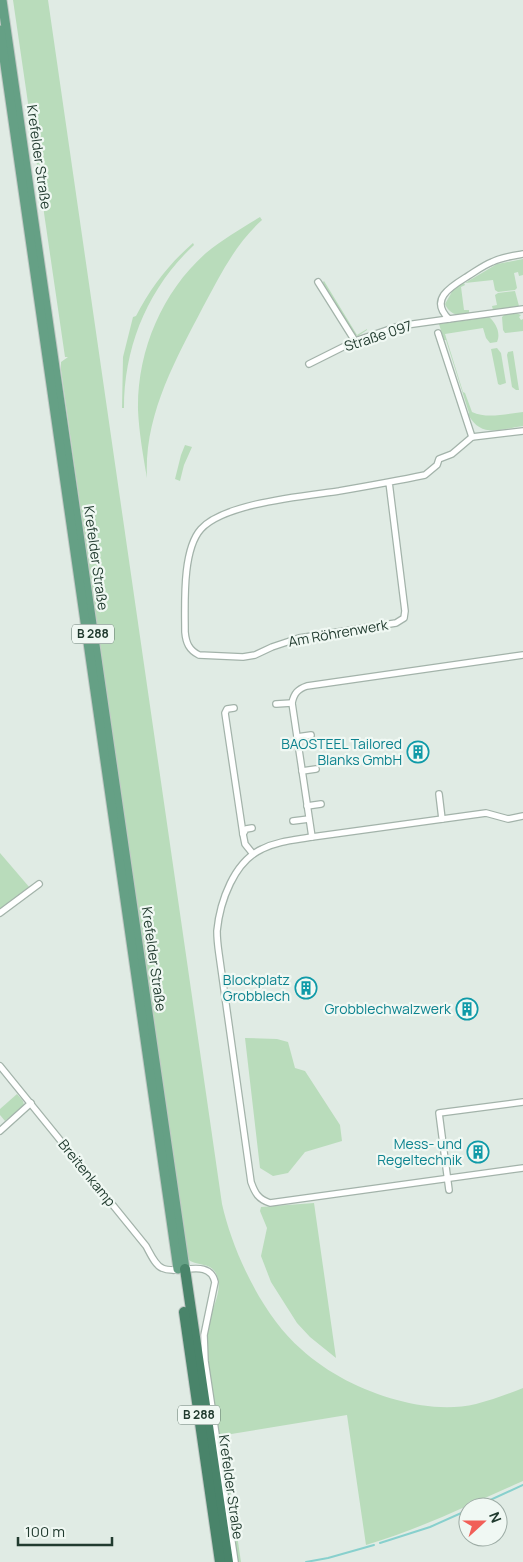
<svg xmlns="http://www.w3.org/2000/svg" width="523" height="1562" font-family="Manrope,sans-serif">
<rect width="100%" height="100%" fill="#e0ebe4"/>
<!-- green -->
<g fill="#b9dcbb">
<path d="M 13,0 L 48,0 L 222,1204 C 233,1253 263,1316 301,1349 C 327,1373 363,1391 397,1400 C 422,1407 451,1410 476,1404 C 492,1400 508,1394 523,1388 L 523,1481 C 471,1504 420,1529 366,1545 L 347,1415 L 219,1436 C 214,1404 203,1357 208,1325 C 211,1310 223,1291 217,1276 C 212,1260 194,1268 186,1257 L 61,370 L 61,362 L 68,357 L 65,357 Z"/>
<path d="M 260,217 L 262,220 C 235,244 220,276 203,307 C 175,361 144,415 147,478 C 143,455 139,432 138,410 C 137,351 162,292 206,253 C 223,239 242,228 260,217 Z"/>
<path d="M 193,243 L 194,245 C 148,288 124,346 124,408 L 122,408 L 123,357 L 133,317 L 136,316 C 151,287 169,264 193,243 Z"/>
<polygon points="523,259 523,275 519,276 518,272 514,273 517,288 515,290 498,292 495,290 493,280 465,283 497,264"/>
<polygon points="324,281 357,335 367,329 367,330 358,336 353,334 325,288 323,282"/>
<path d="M 464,283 L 465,285 L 461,287 L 464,310 L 469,310 L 469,313 C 459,317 450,315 445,304 L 454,288 Z"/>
<polygon points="515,291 519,306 493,310 492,306 497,305 495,295 498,293"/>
<polygon points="516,313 521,315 519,317 521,320 523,319 523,331 505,333 503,330 502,317 505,314"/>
<path d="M 489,317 C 496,323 501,333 497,342 L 490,343 L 486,338 L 483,328 L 445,334 L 463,392 L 465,393 L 472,412 C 487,419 505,414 523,412 L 523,426 C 500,429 481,439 468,414 L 469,413 L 446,340 L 444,340 L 439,324 Z"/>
<polygon points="497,348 501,353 506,383 500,385 498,384 491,349"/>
<polygon points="513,351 519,390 516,390 512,387 507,355 508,352"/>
<polygon points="185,445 192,447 184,465 180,481 175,479 181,455"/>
<polygon points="0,853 30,888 0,910"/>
<polygon points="245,1038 277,1039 288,1042 295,1068 305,1071 340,1125 342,1141 305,1152 288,1173 273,1176 260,1168"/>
<polygon points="17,1094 23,1101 24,1105 5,1121 0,1115 0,1109"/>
<polygon points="314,1203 336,1358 310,1337 297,1323 271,1282 261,1256 267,1228 260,1211 261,1207"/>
<polygon points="223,1441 241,1562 237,1562 220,1442"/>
</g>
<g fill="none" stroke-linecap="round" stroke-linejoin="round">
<!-- stream -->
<g stroke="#88d0cd" stroke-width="2">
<polyline points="475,1507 523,1485"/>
<polyline points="380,1543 430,1527 468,1510"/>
<polyline points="306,1562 328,1558 374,1545"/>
</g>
<!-- minor casing -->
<g stroke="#a3b3aa" stroke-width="8">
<g id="minor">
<path d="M 523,254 C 512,256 502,257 492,262 C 484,265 476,271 468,276 C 452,286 428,299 449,319 L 523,309"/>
<polyline points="318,282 355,341"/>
<polyline points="438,333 472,437"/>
<polyline points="309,364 355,341 399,326 449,319"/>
<path d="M 389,482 L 405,611 L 404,618 L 396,623 L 299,638 L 272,647 L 255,655 L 243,657 L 199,655 C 189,650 186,643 185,632 C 185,604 182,550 201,529 C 224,503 305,496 339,491 C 368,486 396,481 425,475 L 437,465 L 439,459 L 452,454 L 472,437 L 523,431"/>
<path d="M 523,655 L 307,686 C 298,689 294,693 292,703 L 312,837 L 486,813 L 508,819 L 523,816"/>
<polyline points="276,704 292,703"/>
<polyline points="234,708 227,709 225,713 243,834 245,844 253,854"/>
<polyline points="297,737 311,735"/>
<polyline points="302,771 316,769"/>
<polyline points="439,794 442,819"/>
<polyline points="307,806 321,804"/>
<polyline points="293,821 309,819"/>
<polyline points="243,834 246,829 252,828"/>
<path d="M 312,837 C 295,840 278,841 262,849 C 234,862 220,901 217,931 C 217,939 218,947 219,954 L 251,1182 C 255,1193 258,1199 270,1203 L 523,1168"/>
<polyline points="0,913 39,884"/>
<path d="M 0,1066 L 146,1246 C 150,1253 155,1265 162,1268 C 178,1276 209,1257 215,1282 L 204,1335 L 205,1361 L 235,1562"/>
<polyline points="0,1131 31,1103"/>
<polyline points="449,1190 439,1113 523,1102"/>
</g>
</g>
<!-- primary casing -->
<g stroke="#c1c8c5" stroke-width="11">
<g id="primary">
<polyline points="2,0 185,1269"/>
<polyline points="0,30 178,1269"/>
</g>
</g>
<!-- trunk casing -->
<g stroke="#c1c8c5" stroke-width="12">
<g id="trunk">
<polyline points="185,1269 228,1562"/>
<polyline points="184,1312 220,1562"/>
</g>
</g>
<!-- minor -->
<use href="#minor" stroke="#fff" stroke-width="5.5"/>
<!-- primary -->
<use href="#primary" stroke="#65a085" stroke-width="9"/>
<!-- trunk -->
<use href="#trunk" stroke="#49846a" stroke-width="10"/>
</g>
<!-- icons -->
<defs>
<g id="building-ring" transform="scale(1.125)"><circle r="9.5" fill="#f0f8f3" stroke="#0f9aa8" stroke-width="1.5"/><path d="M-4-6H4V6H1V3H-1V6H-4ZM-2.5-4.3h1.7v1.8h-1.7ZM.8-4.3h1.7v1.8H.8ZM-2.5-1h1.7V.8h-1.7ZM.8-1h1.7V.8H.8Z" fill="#0f9aa8"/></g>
</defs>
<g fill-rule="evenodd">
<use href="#building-ring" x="418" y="752"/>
<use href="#building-ring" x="306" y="988"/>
<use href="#building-ring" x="467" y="1009"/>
<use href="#building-ring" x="478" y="1152"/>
</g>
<g text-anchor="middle" stroke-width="4.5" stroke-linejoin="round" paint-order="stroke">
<!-- shield labels -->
<g fill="#f0f8f3" stroke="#5f746a" stroke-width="1">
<rect x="72" y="624.5" width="42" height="19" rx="4"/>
<rect x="178" y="1405.5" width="42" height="19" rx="4"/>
</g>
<g font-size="12" font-weight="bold" fill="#213b2f">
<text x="93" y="638">B 288</text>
<text x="199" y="1419">B 288</text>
</g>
<!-- street labels -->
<g font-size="14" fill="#213b2f" stroke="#f0f8f3">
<text transform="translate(39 157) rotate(82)" y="5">Krefelder Straße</text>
<text transform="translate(378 336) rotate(-18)" y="5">Straße 097</text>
<text transform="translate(96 558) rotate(82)" y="5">Krefelder Straße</text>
<text transform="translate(338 633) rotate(-10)" y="5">Am Röhrenwerk</text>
<text transform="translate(154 959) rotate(82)" y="5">Krefelder Straße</text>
<text transform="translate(87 1173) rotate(51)" y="5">Breitenkamp</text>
<text transform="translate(231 1487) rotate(82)" y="5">Krefelder Straße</text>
</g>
<!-- culture labels -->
<g font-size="14" fill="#0d838f" stroke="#f0f8f3" text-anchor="end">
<text x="402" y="749">BAOSTEEL Tailored<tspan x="402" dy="16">Blanks GmbH</tspan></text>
<text x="290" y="985">Blockplatz<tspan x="290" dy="16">Grobblech</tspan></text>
<text x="451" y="1014">Grobblechwalzwerk</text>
<text x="462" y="1149">Mess- und<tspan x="462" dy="16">Regeltechnik</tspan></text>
</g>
</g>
<!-- north arrow -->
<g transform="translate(483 1522) rotate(69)"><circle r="24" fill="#f0f8f3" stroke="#9daca5"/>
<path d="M0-4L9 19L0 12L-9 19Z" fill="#f15f58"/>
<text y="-8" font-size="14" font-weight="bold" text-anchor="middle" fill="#213b2f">N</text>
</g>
<!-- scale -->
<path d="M18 1537v8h94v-8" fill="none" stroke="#213b2f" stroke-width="2.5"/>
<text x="25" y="1537" font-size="15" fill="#213b2f" stroke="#f0f8f3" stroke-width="4" paint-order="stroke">100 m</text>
</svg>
